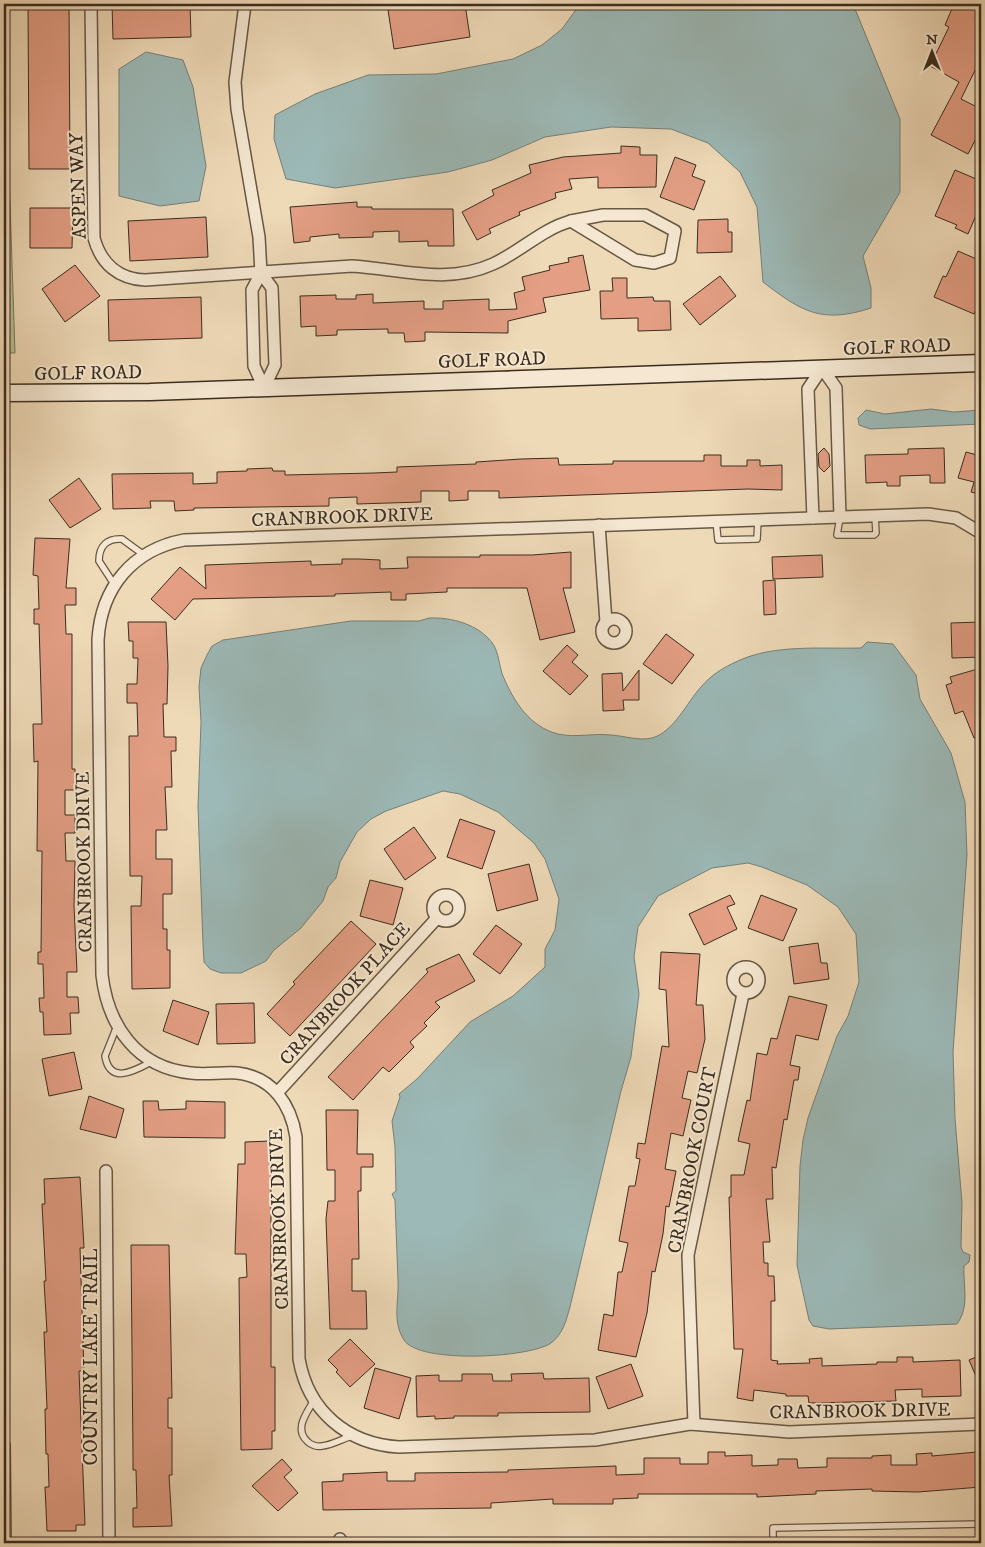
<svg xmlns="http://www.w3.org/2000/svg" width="985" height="1547" font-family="'IM FELL DW Pica',serif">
<rect width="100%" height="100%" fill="#efdab8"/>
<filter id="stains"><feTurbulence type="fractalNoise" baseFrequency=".004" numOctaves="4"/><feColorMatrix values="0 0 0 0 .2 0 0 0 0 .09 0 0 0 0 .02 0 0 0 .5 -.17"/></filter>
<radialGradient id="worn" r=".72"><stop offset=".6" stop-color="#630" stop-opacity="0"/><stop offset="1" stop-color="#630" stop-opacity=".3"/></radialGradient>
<!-- green -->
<polygon fill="#b5c192" stroke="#787758" points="4,22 15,353 4,353"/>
<!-- water -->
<g fill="#9cb9b7" stroke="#75817a">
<path d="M 580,4 L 853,4 L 900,119 L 900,192 L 863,256 L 871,288 L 871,308 C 822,324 802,312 763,282 L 757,207 L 740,172 L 708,143 L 671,129 L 611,127 L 545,137 L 492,160 L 448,172 L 335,188 L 286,179 L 274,139 L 275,115 L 315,94 L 368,75 L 436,74 L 513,59 L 542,45 L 562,29 Z"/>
<polygon points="146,52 183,60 193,87 206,166 199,201 160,206 119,196 119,69"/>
<polygon points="931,409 954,412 981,410 981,424 870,429 859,425 858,418 866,410 885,414"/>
<path d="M 429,618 C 451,617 479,624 493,644 C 499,653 499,666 503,676 C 514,702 530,727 558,734 C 576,738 593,733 611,735 C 625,736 639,741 652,738 C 674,732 687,702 701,687 C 711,675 724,667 738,661 C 774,644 822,649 861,648 L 867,642 L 893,644 L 916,675 L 920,699 L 951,753 L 965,802 L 967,855 L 953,1052 L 955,1119 L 962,1203 L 961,1247 L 963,1252 L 970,1255 L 969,1262 L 964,1266 C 963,1287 970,1306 957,1324 L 829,1329 L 813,1326 L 809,1320 L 797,1265 L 800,1166 L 803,1140 L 808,1118 L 837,1036 L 848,1016 L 859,982 L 856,934 L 838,907 L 807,885 L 762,867 L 748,863 L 712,868 L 658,896 L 638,927 L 634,957 L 639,994 L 631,1057 L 621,1091 L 570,1307 C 566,1321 563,1334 551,1343 C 530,1358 419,1364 404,1340 C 392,1321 399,1302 398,1281 C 397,1254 396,1227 395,1200 L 392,1194 L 396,1191 L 395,1147 L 392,1121 L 400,1097 L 399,1094 L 417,1079 L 470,1022 L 513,996 L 545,967 L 545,949 L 555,930 L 559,899 L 545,859 L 534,843 L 498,812 L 460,794 L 443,791 L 386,811 L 371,819 L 357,832 L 340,862 L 336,878 L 328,887 L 323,901 L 301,928 L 274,950 L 266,961 L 241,973 L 221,973 L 210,969 L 204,962 L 203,944 L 198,807 L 201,722 L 199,687 L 201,668 L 207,655 L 212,646 L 223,640 L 351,621 L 419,621 Z"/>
</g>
<!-- building -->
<g fill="#e39e84" stroke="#3a2d1e">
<polygon points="28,4 69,4 70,169 29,169"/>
<polygon points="112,4 190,4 191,37 113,39"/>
<polygon points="424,4 465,4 470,37 394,49 388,10"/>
<polygon points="954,4 981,4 981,58 961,99 981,109 981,129 968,154 931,135 959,82 930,66 949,27 945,25"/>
<polygon points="621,146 640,147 640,155 657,155 656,187 598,188 598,177 569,179 572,189 555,193 556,198 519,212 520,215 489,229 491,233 477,240 462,212 494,195 492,190 531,173 529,165 563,157 621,153"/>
<polygon points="675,157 696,165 692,176 705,181 694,210 660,197"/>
<polygon points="955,170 981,181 981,204 968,234 955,228 957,225 935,216"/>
<polygon points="357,202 357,207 372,207 372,209 453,209 454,246 428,246 428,241 399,242 399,231 373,232 373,237 339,238 339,234 310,237 310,241 294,243 290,207"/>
<polygon points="30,208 73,208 72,248 30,248"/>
<polygon points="206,217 208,257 130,261 128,221"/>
<polygon points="728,219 728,232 732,232 732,252 697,253 698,220"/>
<polygon points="958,251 981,261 981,297 974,314 934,297 943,276 946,277"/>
<polygon points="583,255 590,290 543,298 546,312 508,321 508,333 425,332 425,341 405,342 404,333 388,333 388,329 337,330 337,335 316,336 316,326 301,327 300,296 336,295 336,299 356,299 356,295 373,294 373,303 424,301 424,309 443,309 443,301 489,299 489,310 517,309 514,293 525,290 522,277 550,270 549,266 569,262 568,258"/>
<polygon points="75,265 100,296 65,322 42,289"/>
<polygon points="720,276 736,296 700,325 683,304"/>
<polygon points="612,278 627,278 627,298 653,297 654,301 670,301 671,330 638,331 638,318 601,319 600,291 613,291"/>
<polygon points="201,297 202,338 109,341 108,300"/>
<polygon points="824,448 829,454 830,466 824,472 819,467 818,454"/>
<polygon points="944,448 945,483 930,483 930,475 900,476 900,486 887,486 887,482 866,483 865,455 908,454 908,449"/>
<polygon points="966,452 981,456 981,495 971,492 974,482 958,478"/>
<polygon points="704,455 721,455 721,466 747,466 747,460 760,460 760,466 782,465 782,490 748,489 499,498 499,491 468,491 468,500 449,501 449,491 421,491 421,502 357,504 357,497 329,498 329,506 194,508 194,510 175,511 174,501 150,501 151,508 113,509 112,474 193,473 193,484 217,483 217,472 247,471 247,469 272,468 273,471 285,471 285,475 374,473 397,472 397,467 476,464 476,462 521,459 558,458 559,465 613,464 613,461 704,461"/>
<polygon points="79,478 101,509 70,528 49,500"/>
<polygon points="35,538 70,539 66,588 76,588 76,605 65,605 66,634 72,634 72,769 75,769 75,790 65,790 65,815 75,815 75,833 65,833 66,861 75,861 74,906 77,972 67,972 67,997 78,997 79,1013 70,1013 71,1034 44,1035 43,1012 40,1012 39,998 44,998 43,964 38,964 38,952 41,952 42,851 37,851 38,761 34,762 33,724 42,724 39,624 34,624 34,609 39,609 38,576 33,575"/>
<polygon points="571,552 571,588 563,588 575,632 540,640 527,588 447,588 447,592 406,594 406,600 391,600 391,592 335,594 335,596 193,599 175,620 151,599 180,567 206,589 205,565 311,561 311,565 342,564 342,559 359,559 380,560 380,569 408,568 407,557 480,557 480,555 532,555"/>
<polygon points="822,555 823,577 773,579 772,557"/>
<polygon points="775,580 776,614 764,615 763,581"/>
<polygon points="128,622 166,622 168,666 167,704 163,704 164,737 176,737 176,751 171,751 172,787 165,787 167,830 156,830 156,859 172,859 172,894 163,894 163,929 167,929 167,950 170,950 170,988 132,989 131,906 141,906 142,876 130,876 129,736 138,736 137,703 127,703 127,684 137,684 138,658 133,658 133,641 129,641"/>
<polygon points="981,622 981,657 952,658 951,623"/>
<polygon points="666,634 694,655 672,684 643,664"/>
<polygon points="567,645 578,655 572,662 588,676 570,695 543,671"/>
<polygon points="981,668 981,735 974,738 963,711 955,714 946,685 952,683 950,677"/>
<polygon points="639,670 639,700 623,700 624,710 603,711 602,674 622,673 623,691"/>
<polygon points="460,819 495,831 482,869 447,857"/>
<polygon points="414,827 436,858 405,880 384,849"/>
<polygon points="529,864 538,900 497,911 488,874"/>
<polygon points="370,880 403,888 393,925 360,916"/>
<polygon points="730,895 735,904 727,907 737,929 704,945 689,914"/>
<polygon points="761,895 797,909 783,941 748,928"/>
<polygon points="351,921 376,944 290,1036 267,1014 295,984 293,982"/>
<polygon points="496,925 522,944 500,974 473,954"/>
<polygon points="818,943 821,963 827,963 829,979 794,984 789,947"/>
<polygon points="661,952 700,954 696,1005 703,1005 705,1039 697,1073 688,1071 682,1098 691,1100 683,1136 671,1133 665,1169 676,1171 669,1207 666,1206 663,1234 655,1272 652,1271 647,1313 636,1357 598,1350 604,1314 613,1316 618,1272 622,1272 628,1243 619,1241 629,1186 635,1186 640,1159 636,1158 638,1143 645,1144 662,1046 669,1047 666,990 659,989"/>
<polygon points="459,954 475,981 435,1002 440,1007 424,1023 427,1026 410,1042 414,1047 389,1072 383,1067 353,1100 328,1077 428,972 426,969"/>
<polygon points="789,996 827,1005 818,1040 796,1035 790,1065 800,1067 798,1080 794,1080 787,1120 784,1119 776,1168 772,1167 773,1199 766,1199 770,1242 763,1242 764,1263 768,1263 768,1276 774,1276 775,1301 771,1301 771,1360 778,1361 777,1364 810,1363 809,1359 822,1358 822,1366 877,1364 877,1362 897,1362 897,1357 913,1357 913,1362 960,1360 961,1396 922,1397 922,1389 895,1390 896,1401 809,1403 808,1396 786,1396 786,1394 754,1390 753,1401 737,1398 743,1349 734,1349 729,1197 731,1197 731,1175 744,1175 750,1144 738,1141 747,1100 750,1101 757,1053 767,1055 771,1038 777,1039"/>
<polygon points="173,1000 209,1012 198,1045 163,1031"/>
<polygon points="254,1003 255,1043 217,1044 216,1004"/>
<polygon points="74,1052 82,1089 49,1096 42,1059"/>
<polygon points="89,1096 124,1109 116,1138 80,1129"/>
<polygon points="143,1101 158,1101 159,1110 186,1109 186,1101 225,1102 225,1138 144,1137"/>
<polygon points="326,1110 358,1110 357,1154 373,1154 373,1167 361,1167 361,1191 358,1191 359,1259 352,1259 352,1291 366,1291 367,1329 330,1329 326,1219 328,1201 335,1201 335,1170 327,1170"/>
<polygon points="271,1141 271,1367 275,1367 275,1431 272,1431 272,1449 241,1450 239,1278 247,1277 246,1254 235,1254 238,1164 245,1164 245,1142"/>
<polygon points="80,1177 84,1248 80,1248 84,1371 79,1371 85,1525 76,1525 76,1531 47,1531 45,1487 49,1487 48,1454 46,1454 45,1409 47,1409 44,1332 47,1332 44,1281 46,1281 42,1204 45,1204 44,1179"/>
<polygon points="131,1245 169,1245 172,1398 168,1398 168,1428 172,1428 172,1475 169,1475 172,1526 133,1527 133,1508 137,1508 136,1470 133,1470 133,1457"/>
<polygon points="350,1339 375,1364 350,1387 336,1372 338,1370 328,1360"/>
<polygon points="981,1355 981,1388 969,1360"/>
<polygon points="631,1364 643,1396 608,1409 596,1377"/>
<polygon points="375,1368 411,1378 399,1419 364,1408"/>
<polygon points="543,1373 544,1379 589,1378 590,1412 498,1413 498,1416 454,1416 454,1418 435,1419 435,1416 417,1417 416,1376 439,1375 439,1381 462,1381 462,1374 492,1374 493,1381 512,1381 511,1374"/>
<polygon points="708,1452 725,1452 725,1456 752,1455 752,1466 778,1465 778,1459 797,1459 798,1468 827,1467 827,1458 872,1458 872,1456 891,1455 891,1465 917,1465 916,1454 932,1453 932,1456 977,1452 977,1460 981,1460 981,1487 918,1492 872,1491 872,1489 816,1491 816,1494 757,1497 757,1494 638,1494 638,1498 613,1499 613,1504 553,1504 553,1499 491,1503 491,1508 323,1510 322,1482 343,1481 343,1474 387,1472 387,1481 415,1481 415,1473 508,1472 508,1470 616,1466 616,1475 644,1474 644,1458 680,1458 680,1464 708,1464"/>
<polygon points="282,1459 292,1470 284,1477 298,1493 278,1511 252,1486"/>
</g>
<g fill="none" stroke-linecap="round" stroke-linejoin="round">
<!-- lane casing -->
<g stroke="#675844" stroke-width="8">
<g id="lane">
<polyline points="840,517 837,535 874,535 876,533 875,515"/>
<polyline points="716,521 718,540 757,539 758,520"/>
<path d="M 114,584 L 99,561 C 99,546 107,538 122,539 L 144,555"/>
<path d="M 117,1026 L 105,1056 C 110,1086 136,1070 153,1061"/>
<path d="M 314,1400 C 307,1413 293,1429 308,1442 C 311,1445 317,1447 322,1446 C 332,1445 342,1439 352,1436"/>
<polyline points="773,1543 773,1528 981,1524"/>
</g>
</g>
<!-- street casing -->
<g stroke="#675844" stroke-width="14">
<g id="street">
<path d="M 91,4 L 94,238 C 101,264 119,279 145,280 L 352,266 C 400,269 447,285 493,264 C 520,252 542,229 571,221"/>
<polyline points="245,4 235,82 237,109 259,237 261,273 272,288 275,365 264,388"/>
<polygon points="603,215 645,215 675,231 670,258 654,263 635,260 571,221"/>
<polyline points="261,273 252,290 254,366 264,388"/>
<polyline points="813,518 808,389 822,368 836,388 840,517"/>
<polyline points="599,525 606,622"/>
<path d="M 981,533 L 956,518 L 928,514 L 184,540 C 132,550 101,588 98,640 L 102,975 C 108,1026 137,1068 191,1073 C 206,1075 222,1072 237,1073 C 273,1077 291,1105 296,1137 L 299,1359 C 308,1411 347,1444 399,1447 L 595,1440 L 690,1424 L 789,1432 L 981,1424"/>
<circle cx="614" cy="631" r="12"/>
<circle cx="446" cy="908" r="13"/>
<circle cx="746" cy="980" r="13"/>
<polyline points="277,1093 437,918"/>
<polyline points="106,1171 109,1543"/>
<polyline points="694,1424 688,1255 743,994"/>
<polyline points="4,1445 5,1543"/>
<polyline points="340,1539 340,1543"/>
</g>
</g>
<!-- secondary casing -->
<g stroke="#3a2d1e" stroke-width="19">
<polyline id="secondary" points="4,393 150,392 981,363"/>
</g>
<!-- lane -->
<use href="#lane" stroke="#f5e7d1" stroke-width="5.5"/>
<!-- street -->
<use href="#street" stroke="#f5e7d1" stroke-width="11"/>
<!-- secondary -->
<use href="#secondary" stroke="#f5e7d1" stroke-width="16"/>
</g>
<g text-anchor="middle" stroke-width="4" stroke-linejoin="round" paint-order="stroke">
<!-- street labels -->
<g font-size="19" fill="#3a2d1e" stroke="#f5e7d1">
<text transform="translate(77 186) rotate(-92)" y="7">ASPEN WAY</text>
<text transform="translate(897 346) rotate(-2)" y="7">GOLF ROAD</text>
<text transform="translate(492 359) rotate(-2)" y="7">GOLF ROAD</text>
<text transform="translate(88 372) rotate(-1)" y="7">GOLF ROAD</text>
<text transform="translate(342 516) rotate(-2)" y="7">CRANBROOK DRIVE</text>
<text transform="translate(83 862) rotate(-91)" y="7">CRANBROOK DRIVE</text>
<text transform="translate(344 993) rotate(-48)" y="7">CRANBROOK PLACE</text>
<text transform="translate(691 1160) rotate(-79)" y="7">CRANBROOK COURT</text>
<text transform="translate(278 1219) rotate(-92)" y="7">CRANBROOK DRIVE</text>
<text transform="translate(90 1357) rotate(-90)" y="7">COUNTRY LAKE TRAIL</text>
<text transform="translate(860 1410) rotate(-1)" y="7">CRANBROOK DRIVE</text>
</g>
</g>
<!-- margin -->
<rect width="985" height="1547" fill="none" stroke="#efdab8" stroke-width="20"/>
<rect x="5" y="5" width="975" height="1537" fill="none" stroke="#3a2d1e" stroke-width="2.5"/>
<rect x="10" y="10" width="965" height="1527" fill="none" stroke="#3a2d1e"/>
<!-- north arrow -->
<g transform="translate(932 52)" stroke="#f5e7d1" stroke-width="4" paint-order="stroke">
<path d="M0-4L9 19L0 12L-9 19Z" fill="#3a2d1e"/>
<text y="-8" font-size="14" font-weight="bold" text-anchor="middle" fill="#3a2d1e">N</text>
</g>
<rect width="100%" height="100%" filter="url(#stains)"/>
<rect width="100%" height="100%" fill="url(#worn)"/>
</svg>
